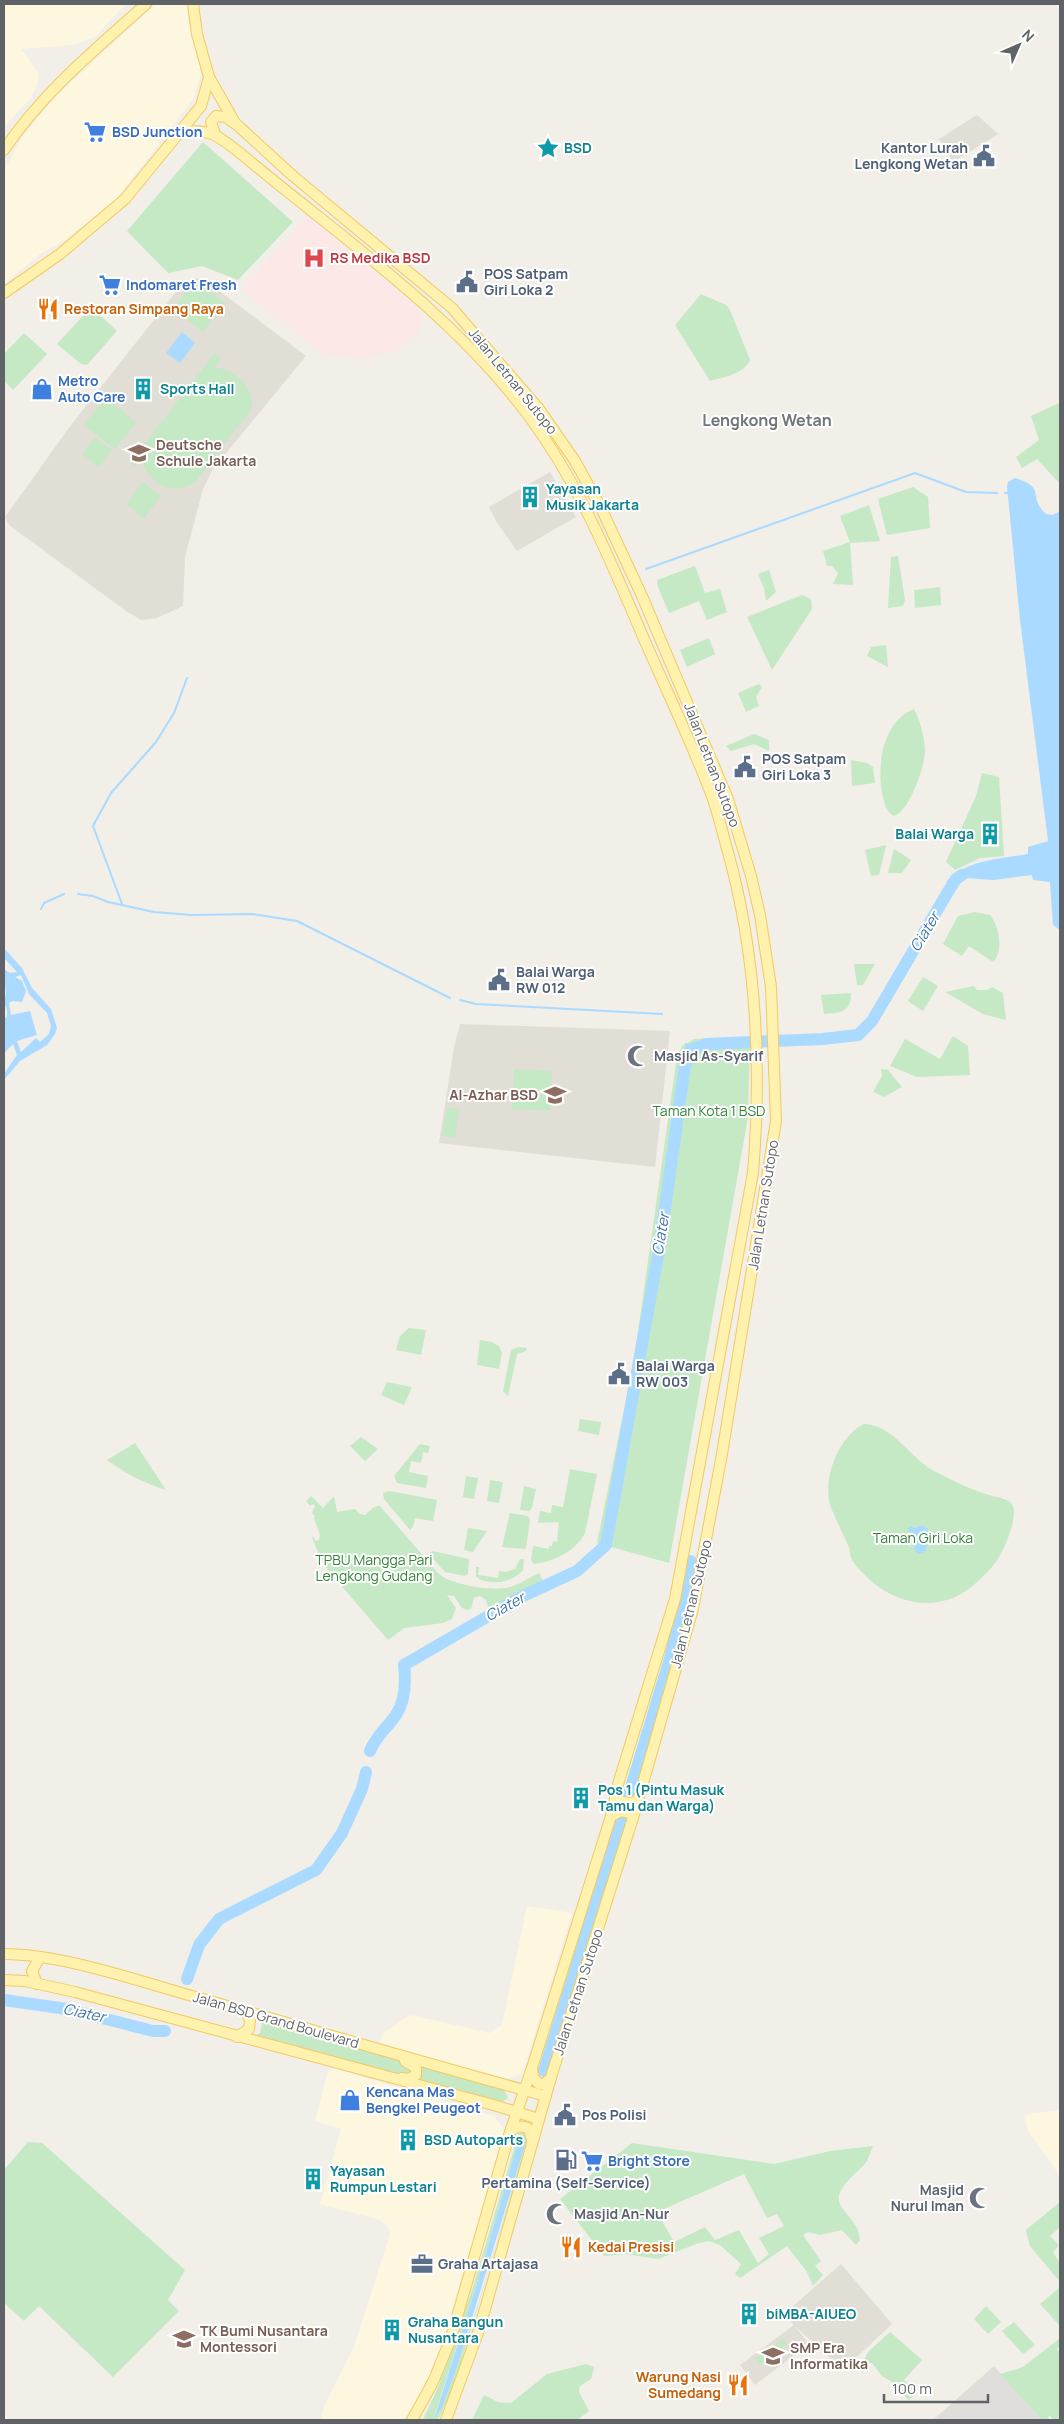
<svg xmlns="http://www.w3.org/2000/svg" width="1064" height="2424" font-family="Manrope,sans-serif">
<rect width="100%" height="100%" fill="#f1efe8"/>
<!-- commercial -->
<g fill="#fef7e0">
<polygon points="4,4 126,4 95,37 73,45 21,49 39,74 37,85 31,98 4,127"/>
<polygon points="156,4 187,4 188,24 198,50 201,75 193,99 118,197 64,241 40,254 6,282 4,282 4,171 24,134 55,97"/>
<polygon points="527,1906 572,1913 523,2072 511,2078 505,2078 379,2046 383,2033 410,2015 490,2033 502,2025"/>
<polygon points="336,2069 494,2116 502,2127 503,2133 485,2200 440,2352 418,2399 404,2420 320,2420 324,2407 354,2347 390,2234 388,2227 380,2220 320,2204 341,2129 315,2121 328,2072"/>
<polygon points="1060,2110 1060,2176 1028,2131 1024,2115"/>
</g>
<!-- industrial -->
<polygon fill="#e0deda" points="994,2366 1042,2420 933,2420"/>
<!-- education -->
<g fill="#e1ded6">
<polygon points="977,115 998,134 953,162 939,139"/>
<polygon points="193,278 202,278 306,356 213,469 203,489 185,557 183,606 157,618 141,620 126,611 9,525 5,517 71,425 183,283"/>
<polygon points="550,472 576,517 517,551 496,521 489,507"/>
<polygon points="460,1024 670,1031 655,1167 439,1143 454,1047"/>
<polygon points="841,2264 892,2324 843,2370 795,2326 809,2344 755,2385 740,2365 794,2325 784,2314"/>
</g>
<!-- medical -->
<polygon fill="#fce8e6" points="307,215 406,297 420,312 421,327 417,334 396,351 365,358 324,355 242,290"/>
<!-- green -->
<g fill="#c5e8c5" fill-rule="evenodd">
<polygon points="203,142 293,222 238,280 202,266 168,273 127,231"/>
<polygon points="195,280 225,303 203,332 173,309"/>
<path d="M 701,294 L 726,305 L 730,310 L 750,360 C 744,374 724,377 710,381 L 675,325 Z"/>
<polygon points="91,307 117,331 87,365 81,364 57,344"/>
<polygon points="24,333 47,354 13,390 4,381 4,354"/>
<path d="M 215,353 L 221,358 L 215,367 L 229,371 L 243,381 L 251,395 L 252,402 L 250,411 L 196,481 C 174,498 147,484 142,459 L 135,466 L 130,463 Z"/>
<polygon points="105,398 136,422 115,449 84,425"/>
<polygon points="1059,403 1060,405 1060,484 1037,459 1022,468 1016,457 1039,440 1031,416"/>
<polygon points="95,437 112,450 99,467 82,454"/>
<polygon points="143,482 161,496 144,518 126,504"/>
<polygon points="913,487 928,497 930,528 887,535 878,499"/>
<polygon points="869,505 880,541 850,543 853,585 833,584 838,573 832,566 827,566 823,551 850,542 840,516"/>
<polygon points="898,556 905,600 903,606 888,608 891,557"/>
<polygon points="695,566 705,593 720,589 727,612 707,620 699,601 669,613 658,587 657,580"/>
<polygon points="769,570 776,592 766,601 764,588 758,574"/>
<polygon points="940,587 941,605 915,608 914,590"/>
<polygon points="802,595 811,599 812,609 772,670 747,617"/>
<polygon points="709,638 715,654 687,667 680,650"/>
<polygon points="886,645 888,667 867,656 871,647"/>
<polygon points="759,684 762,687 756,697 759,706 746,712 738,693"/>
<path d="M 914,709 C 920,719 925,740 925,751 C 925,766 909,812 894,816 C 886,812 885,805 883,797 C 876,768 882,721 914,709 Z"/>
<polygon points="754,734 769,740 769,751 754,744 731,751 726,746"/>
<polygon points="851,760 867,763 873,767 875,783 852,786"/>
<polygon points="982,773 999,777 1004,856 980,858 955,870 946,862 976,796"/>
<polygon points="886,845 879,875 871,876 865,850"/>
<polygon points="894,849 911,860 902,873 888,873"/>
<path d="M 975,912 L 990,915 C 999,925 1004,952 993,962 L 969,946 L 962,956 L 943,944 L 958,916 Z"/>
<polygon points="854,964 875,964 863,985 857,985"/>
<polygon points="923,977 938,986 923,1011 908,1001"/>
<polygon points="974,986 977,990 987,990 992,987 1003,993 1006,1020 983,1014 945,992"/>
<path d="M 851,993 C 851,1012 841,1013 824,1014 L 821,995 Z"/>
<polygon points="953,1036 968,1046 970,1075 917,1077 890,1066 905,1039 940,1059"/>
<polygon points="750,1037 748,1117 669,1563 597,1543 634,1360 677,1056 682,1046 694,1039"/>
<polygon points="514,1069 552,1071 550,1111 512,1109"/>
<polygon points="881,1069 888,1070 902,1087 884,1097 873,1092 882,1076"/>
<polygon points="447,1107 459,1109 455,1138 442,1136"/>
<polygon points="409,1328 426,1330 421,1355 396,1350 400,1336"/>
<polygon points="480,1340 492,1342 499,1346 502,1353 499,1369 477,1365"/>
<polygon points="518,1347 527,1348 526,1351 517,1354 508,1396 503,1391 511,1350"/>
<polygon points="387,1382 412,1387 404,1405 381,1395"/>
<polygon points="580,1419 601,1422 599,1435 578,1431"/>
<path d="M 864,1424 C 895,1425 911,1461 938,1473 C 959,1484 978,1493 1001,1498 C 1006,1500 1011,1501 1013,1506 C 1018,1518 1003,1554 995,1563 C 991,1569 985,1574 979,1580 C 948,1612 904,1609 871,1581 C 865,1575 855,1566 851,1558 C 850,1555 850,1551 849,1547 C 843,1534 837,1522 832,1510 C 820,1483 838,1436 864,1424 Z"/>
<polygon points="361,1437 378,1449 365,1461 350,1446"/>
<path d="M 135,1443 L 166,1490 C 144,1483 126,1474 107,1460 Z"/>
<polygon points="420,1444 430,1446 428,1453 423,1452 421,1463 411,1461 409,1472 428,1476 426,1488 397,1483 394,1476"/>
<path d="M 570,1469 L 597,1474 L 585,1533 C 576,1551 553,1562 534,1564 L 531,1560 L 533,1546 L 549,1549 L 549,1546 L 552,1546 L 553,1541 L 557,1542 L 559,1522 L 538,1523 L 540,1511 L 551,1513 L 552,1505 L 563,1507 Z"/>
<polygon points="466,1476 478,1478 474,1499 463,1497"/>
<polygon points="490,1480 503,1482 499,1503 487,1501"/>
<polygon points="524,1486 536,1489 532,1508 529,1511 520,1510"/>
<polygon points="390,1491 437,1500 433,1521 415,1518 413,1527 410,1530 384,1499 383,1493"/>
<path d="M 311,1496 L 323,1508 L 334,1496 L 337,1512 L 355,1509 L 360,1514 L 365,1515 L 374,1507 L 380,1506 L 438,1573 C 450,1585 494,1592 510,1587 C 520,1584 529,1578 539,1573 L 543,1581 L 489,1610 L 486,1600 L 480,1596 L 474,1598 L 471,1609 L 468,1610 L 462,1608 L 454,1596 L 447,1595 L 456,1608 L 452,1619 L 443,1623 L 404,1628 L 388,1640 L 332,1575 L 322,1561 L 312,1538 L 314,1537 L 315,1541 L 319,1540 L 320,1535 L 314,1518 L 315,1516 L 312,1513 L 315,1506 L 313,1504 L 310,1506 L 306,1501 Z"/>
<polygon points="510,1513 528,1516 530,1519 526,1549 502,1547"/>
<polygon points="468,1528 487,1531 473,1552 464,1550"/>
<polygon points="432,1551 469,1559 468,1574 465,1576 445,1572 429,1554"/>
<path d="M 520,1559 L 524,1559 L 523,1570 C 512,1583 490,1586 476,1577 L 476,1567 L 479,1567 L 478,1575 L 498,1578 L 499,1571 L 506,1572 L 515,1569 Z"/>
<polygon points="256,2017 381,2053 411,2066 413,2072 409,2077 254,2036 260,2033 262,2025"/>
<polygon points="415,2064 504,2090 508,2098 501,2103 415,2080"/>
<path d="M 521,2131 L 526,2131 L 528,2141 L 453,2389 L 438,2420 L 423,2420 L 439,2385 L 472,2290 L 518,2135 ZM 519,2140 L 526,2142 C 498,2234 476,2330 434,2417 L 475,2290 Z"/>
<polygon points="28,2142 42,2143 185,2270 168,2300 179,2311 113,2377 39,2306 24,2321 4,2303 4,2170"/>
<path d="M 632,2143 L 774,2164 L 830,2151 L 873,2146 C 871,2151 869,2156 867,2161 C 859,2173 831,2189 841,2206 C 849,2219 859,2224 860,2240 L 856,2245 L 842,2230 L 820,2235 L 808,2232 L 803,2235 L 821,2261 L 815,2266 L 823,2275 L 813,2286 L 807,2272 L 787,2246 L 740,2278 L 735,2274 L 741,2264 L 720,2245 L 709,2241 L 696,2244 L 658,2259 L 625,2254 L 604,2256 L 560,2199 ZM 744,2174 L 767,2218 L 777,2214 L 784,2226 L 759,2238 L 769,2254 L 758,2263 L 739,2230 L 715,2240 L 705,2227 L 674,2242 L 657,2212 Z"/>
<polygon points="1060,2202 1060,2227 1050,2236 1059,2245 1053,2252 1060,2263 1060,2282 1030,2246 1026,2230"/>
<polygon points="1059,2288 1060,2290 1060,2326 1040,2304"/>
<polygon points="986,2306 1001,2322 988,2334 974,2319"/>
<polygon points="1014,2322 1035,2345 1023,2354 1002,2331"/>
<polygon points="890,2332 922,2360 904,2380 917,2391 909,2400 892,2385 892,2382 882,2376 872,2363 868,2363 864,2360 868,2352"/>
<polygon points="783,2338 787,2344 760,2365 755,2359"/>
<polygon points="1060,2338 1060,2346 1057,2349 1060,2353 1060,2420 1054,2420 1049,2415 1048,2420 1042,2420 1000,2374 1023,2367"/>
<polygon points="586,2364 594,2367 591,2379 580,2386 579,2392 589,2411 577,2420 472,2420 484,2395 498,2402 511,2403 547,2374"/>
</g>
<!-- water -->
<g fill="#aadaff" fill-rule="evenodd">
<polygon points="182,332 195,343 180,363 166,353"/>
<path d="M 1015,478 C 1048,489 1026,495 1046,514 L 1053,515 L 1060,511 L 1060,930 L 1053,925 L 1050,882 L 1033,880 L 1032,875 L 994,880 L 964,878 L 958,882 L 954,888 L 946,882 C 966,860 1000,859 1028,854 L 1028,847 L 1048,841 L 1020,620 L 1007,486 L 1008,482 Z"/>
<path d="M 4,948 L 22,968 L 32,988 L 51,1009 L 57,1028 L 55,1034 L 47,1045 L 20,1061 L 4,1080 L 4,1074 L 17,1055 L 13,1044 L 4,1053 L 4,1017 L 7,1018 L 7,1010 L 4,1003 L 6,994 L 4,969 L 10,973 L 17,972 L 4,958 ZM 21,975 L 29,994 L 47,1013 L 51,1026 L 49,1034 L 40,1042 L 36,1038 L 21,1052 L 17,1041 L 37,1035 L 30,1011 L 11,1015 L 9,1003 L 13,1001 L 22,1002 L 26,991 L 22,981 L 15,977 Z"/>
<polygon points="922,1525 928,1529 929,1540 925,1552 918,1554 914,1549 917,1541 914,1533 909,1532 908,1530 910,1526 915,1528"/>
<polygon points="519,2139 526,2142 456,2370 442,2407 434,2419 475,2290"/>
</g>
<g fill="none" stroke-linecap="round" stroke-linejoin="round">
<!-- stream -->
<g stroke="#aadaff" stroke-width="2">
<polyline points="1005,493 1008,493"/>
<polyline points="646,569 915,473 966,492 997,493"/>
<polyline points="78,894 93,896 108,902 154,912 192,915 253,914 297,921 450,998"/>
<polyline points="122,904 93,826 111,793 156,742 174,713 187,678"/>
<polyline points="41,909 44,903 64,894"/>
<polyline points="460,1000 476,1004 662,1014"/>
<polyline points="686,1044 690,1050"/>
</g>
<!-- river -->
<g stroke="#aadaff" stroke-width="12">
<path d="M 370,1751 C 376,1736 387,1728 396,1715 C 406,1700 406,1682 404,1665 L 521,1597 L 577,1571 L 606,1545 L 660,1244 L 685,1065 L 690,1050 L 706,1044 L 823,1039 L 858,1035 L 872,1021 L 949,890 L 956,879 L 962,875"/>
<polyline points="629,1794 671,1655 691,1561"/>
<polyline points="187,1979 199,1945 219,1919 316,1870 342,1833 362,1789 366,1772"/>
<polyline points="4,2000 67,2009 153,2031 165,2031"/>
<polyline points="544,2071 622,1818"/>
</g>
<!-- primary casing -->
<g stroke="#f2c960" stroke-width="12">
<g id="primary">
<polyline points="209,77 235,123 293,176 452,308 539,409 575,461 601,508 642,596 728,799 751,876 760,915 771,987 776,1121 722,1454 693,1609 633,1818 552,2074 479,2330 446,2420"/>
<path d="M 179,133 C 209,127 217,135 240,153 C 339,236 450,311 528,415 C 579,483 611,562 644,639 C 667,692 693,745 713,799 C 718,814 722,830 726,845 C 757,953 762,1062 753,1173 L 675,1599 L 619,1781 L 611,1816 L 532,2068 L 510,2132 L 451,2338 L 433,2382 L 412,2420"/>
<polyline points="215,134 211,122 216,116 226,117 234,123"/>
<path d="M 4,150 C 43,92 95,50 146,4"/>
<polyline points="4,293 60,254 125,199 201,106 209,77 197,34 193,4"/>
<path d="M 615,1796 C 621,1804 629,1804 638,1801"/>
<polyline points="611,1816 621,1811 630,1813 633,1818"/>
<path d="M 4,1954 C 61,1954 136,1980 192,1996 C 310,2029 428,2064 546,2096"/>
<polyline points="4,1980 25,1981 75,1992 497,2106 539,2119"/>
<polyline points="37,1984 32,1971 40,1957"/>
<polyline points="237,2037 249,2029 250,2021 246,2011"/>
<polyline points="532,2068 533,2077 539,2084 544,2084 551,2078"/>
<polyline points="402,2078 409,2079 416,2075 416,2068 405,2061"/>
<path d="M 510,2132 C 516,2127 521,2124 529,2129 L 532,2140"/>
</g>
</g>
<!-- primary -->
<use href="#primary" stroke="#fff2af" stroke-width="10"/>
</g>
<!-- icons -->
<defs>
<g id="supermarket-bare" transform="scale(1.725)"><path d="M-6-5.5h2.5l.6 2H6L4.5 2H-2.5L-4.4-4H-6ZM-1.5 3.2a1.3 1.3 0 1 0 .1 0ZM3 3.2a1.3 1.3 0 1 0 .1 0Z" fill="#3f7fe0" stroke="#fff" stroke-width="2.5" paint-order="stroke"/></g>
<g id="sight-bare" transform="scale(1.725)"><path d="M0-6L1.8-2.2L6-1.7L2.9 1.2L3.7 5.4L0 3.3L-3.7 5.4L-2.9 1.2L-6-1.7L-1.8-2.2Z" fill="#0f9aa8" stroke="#fff" stroke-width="2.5" paint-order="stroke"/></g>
<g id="civic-bare" transform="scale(1.725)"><path d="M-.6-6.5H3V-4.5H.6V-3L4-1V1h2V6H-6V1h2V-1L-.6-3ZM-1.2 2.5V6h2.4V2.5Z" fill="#5c6f8a" stroke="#fff" stroke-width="2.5" paint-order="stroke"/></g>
<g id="hospital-bare" transform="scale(1.725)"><path d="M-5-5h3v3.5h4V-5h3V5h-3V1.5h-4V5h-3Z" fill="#e0444e" stroke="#fff" stroke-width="2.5" paint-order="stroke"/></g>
<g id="restaurant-bare" transform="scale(1.725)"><path d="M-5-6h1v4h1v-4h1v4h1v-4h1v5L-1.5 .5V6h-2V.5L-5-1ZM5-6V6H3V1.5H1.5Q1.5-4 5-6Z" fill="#e8710a" stroke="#fff" stroke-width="2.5" paint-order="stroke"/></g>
<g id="shop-bare" transform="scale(1.725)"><path d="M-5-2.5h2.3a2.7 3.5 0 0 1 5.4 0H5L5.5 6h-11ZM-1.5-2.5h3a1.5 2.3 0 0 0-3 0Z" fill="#3f7fe0" stroke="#fff" stroke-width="2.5" paint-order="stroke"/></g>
<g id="building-bare" transform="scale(1.725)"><path d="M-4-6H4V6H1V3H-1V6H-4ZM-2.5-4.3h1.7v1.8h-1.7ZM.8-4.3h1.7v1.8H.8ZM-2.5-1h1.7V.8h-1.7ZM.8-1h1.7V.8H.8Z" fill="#0f9aa8" stroke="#fff" stroke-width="2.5" paint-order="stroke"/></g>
<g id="school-bare" transform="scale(1.725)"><path d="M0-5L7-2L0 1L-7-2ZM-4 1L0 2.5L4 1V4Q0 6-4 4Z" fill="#8d6e63" stroke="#fff" stroke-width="2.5" paint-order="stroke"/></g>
<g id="mosque-bare" transform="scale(1.725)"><path d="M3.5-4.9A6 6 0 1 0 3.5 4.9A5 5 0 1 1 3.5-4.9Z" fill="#6b7280" stroke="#fff" stroke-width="2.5" paint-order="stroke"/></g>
<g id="fuel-bare" transform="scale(1.725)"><path d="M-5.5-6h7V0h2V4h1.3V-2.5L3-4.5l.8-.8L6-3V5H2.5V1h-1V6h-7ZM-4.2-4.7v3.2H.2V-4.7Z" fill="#5c6f8a" stroke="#fff" stroke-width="2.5" paint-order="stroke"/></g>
<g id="office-bare" transform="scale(1.725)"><path d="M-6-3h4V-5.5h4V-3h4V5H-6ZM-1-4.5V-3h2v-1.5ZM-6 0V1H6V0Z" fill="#5c6f8a" stroke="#fff" stroke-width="2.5" paint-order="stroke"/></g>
</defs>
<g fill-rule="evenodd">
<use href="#supermarket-bare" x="95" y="132"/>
<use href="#sight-bare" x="548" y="148"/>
<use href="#civic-bare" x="984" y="156"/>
<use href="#hospital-bare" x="314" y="258"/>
<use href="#civic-bare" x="467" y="282"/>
<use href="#supermarket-bare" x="110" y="285"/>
<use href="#restaurant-bare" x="48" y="309"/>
<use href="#shop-bare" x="42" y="389"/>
<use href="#building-bare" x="143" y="389"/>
<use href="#school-bare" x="139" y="453"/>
<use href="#building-bare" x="530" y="497"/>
<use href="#civic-bare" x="745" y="767"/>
<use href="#building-bare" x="990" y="834"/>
<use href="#civic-bare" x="499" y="980"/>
<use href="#mosque-bare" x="638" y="1056"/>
<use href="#school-bare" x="555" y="1095"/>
<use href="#civic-bare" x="619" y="1374"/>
<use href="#building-bare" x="581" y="1798"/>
<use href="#shop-bare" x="350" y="2100"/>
<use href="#civic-bare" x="565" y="2115"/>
<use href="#building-bare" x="408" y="2140"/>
<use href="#fuel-bare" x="566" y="2160"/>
<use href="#supermarket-bare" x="592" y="2161"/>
<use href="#building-bare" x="313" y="2179"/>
<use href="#mosque-bare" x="980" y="2198"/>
<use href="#mosque-bare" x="557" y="2214"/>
<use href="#restaurant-bare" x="571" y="2247"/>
<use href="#office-bare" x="422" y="2264"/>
<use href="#building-bare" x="749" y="2314"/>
<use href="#building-bare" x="392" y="2330"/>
<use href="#school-bare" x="184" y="2339"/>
<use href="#school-bare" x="773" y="2356"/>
<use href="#restaurant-bare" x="738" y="2385"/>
</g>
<g text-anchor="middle" stroke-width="4" stroke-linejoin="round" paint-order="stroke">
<!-- shop labels -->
<g font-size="14" font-weight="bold" fill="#366cbe" stroke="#fff" text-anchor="start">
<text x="112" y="137">BSD Junction</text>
<text x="126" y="290">Indomaret Fresh</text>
<text x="58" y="386">Metro<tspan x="58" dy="16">Auto Care</tspan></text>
<text x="366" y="2097">Kencana Mas<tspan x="366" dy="16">Bengkel Peugeot</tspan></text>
<text x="608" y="2166">Bright Store</text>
</g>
<!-- culture labels -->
<g font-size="14" font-weight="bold" fill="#0d838f" stroke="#fff" text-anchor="start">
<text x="564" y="153">BSD</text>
<text x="160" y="394">Sports Hall</text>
<text x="546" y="494">Yayasan<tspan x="546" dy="16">Musik Jakarta</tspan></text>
<text x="974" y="839" text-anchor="end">Balai Warga</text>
<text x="598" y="1795">Pos 1 (Pintu Masuk<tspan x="598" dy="16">Tamu dan Warga)</tspan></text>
<text x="424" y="2145">BSD Autoparts</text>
<text x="330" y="2176">Yayasan<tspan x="330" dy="16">Rumpun Lestari</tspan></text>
<text x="766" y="2319">biMBA-AIUEO</text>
<text x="408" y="2327">Graha Bangun<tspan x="408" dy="16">Nusantara</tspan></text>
</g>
<!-- service labels -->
<g font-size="14" font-weight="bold" fill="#4e5e75" stroke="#fff" text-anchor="start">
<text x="968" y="153" text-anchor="end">Kantor Lurah<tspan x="968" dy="16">Lengkong Wetan</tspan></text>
<text x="484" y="279">POS Satpam<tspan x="484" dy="16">Giri Loka 2</tspan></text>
<text x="762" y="764">POS Satpam<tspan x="762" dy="16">Giri Loka 3</tspan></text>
<text x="516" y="977">Balai Warga<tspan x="516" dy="16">RW 012</tspan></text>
<text x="636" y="1371">Balai Warga<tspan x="636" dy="16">RW 003</tspan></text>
<text x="582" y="2120">Pos Polisi</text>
<text x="566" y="2188" text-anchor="middle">Pertamina (Self-Service)</text>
<text x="438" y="2269">Graha Artajasa</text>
</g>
<!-- health labels -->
<g font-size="14" font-weight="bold" fill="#be3a42" stroke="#fff" text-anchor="start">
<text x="330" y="263">RS Medika BSD</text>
</g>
<!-- food labels -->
<g font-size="14" font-weight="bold" fill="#c56008" stroke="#fff" text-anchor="start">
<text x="64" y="314">Restoran Simpang Raya</text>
<text x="588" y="2252">Kedai Presisi</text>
<text x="721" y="2382" text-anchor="end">Warung Nasi<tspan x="721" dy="16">Sumedang</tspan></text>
</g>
<!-- street labels -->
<g font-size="14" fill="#5f6368" stroke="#fff">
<text transform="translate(513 381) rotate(51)" y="5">Jalan Letnan Sutopo</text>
<text transform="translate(712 765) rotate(69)" y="5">Jalan Letnan Sutopo</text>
<text transform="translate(763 1205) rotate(-81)" y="5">Jalan Letnan Sutopo</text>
<text transform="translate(691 1604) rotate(-76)" y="5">Jalan Letnan Sutopo</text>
<text transform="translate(578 1992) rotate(-72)" y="5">Jalan Letnan Sutopo</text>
<text transform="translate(276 2020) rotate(16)" y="5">Jalan BSD Grand Boulevard</text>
</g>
<!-- education labels -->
<g font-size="14" font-weight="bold" fill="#785e54" stroke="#fff" text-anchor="start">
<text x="156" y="450">Deutsche<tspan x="156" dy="16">Schule Jakarta</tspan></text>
<text x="538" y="1100" text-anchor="end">Al-Azhar BSD</text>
<text x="200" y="2336">TK Bumi Nusantara<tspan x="200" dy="16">Montessori</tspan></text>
<text x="790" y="2353">SMP Era<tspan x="790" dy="16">Informatika</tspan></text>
</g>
<!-- worship labels -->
<g font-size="14" font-weight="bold" fill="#5b616d" stroke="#fff" text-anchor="start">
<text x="654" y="1061">Masjid As-Syarif</text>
<text x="964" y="2195" text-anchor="end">Masjid<tspan x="964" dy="16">Nurul Iman</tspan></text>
<text x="574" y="2219">Masjid An-Nur</text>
</g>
<!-- park labels -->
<g font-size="14" fill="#348238" stroke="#fff">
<text x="709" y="1116">Taman Kota 1 BSD</text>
<text x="923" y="1543">Taman Giri Loka</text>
<text x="374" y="1565">TPBU Mangga Pari<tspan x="374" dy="16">Lengkong Gudang</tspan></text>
</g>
<!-- water labels -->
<g font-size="15" font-style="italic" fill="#4174aa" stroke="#fff">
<text transform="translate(925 932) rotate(-59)" y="5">Ciater</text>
<text transform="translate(661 1234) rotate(-81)" y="5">Ciater</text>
<text transform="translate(505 1607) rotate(-29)" y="5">Ciater</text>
<text transform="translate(84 2013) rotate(12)" y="5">Ciater</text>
</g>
<!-- quarter labels -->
<g font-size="16" font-weight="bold" fill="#70757a" stroke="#fff">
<text x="767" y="426">Lengkong Wetan</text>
</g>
</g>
<!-- border -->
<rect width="1064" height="2424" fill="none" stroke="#5f6368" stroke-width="10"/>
<!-- north arrow -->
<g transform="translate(1019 45) rotate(45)" stroke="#ffffff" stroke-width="4" paint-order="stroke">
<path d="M0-4L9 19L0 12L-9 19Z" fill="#5f6368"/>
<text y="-8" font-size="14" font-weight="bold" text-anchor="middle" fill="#5f6368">N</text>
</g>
<!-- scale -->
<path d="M884 2394v8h104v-8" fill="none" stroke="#5f6368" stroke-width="2.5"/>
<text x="892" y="2394" font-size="15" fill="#5f6368" stroke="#ffffff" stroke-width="4" paint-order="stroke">100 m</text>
</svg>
